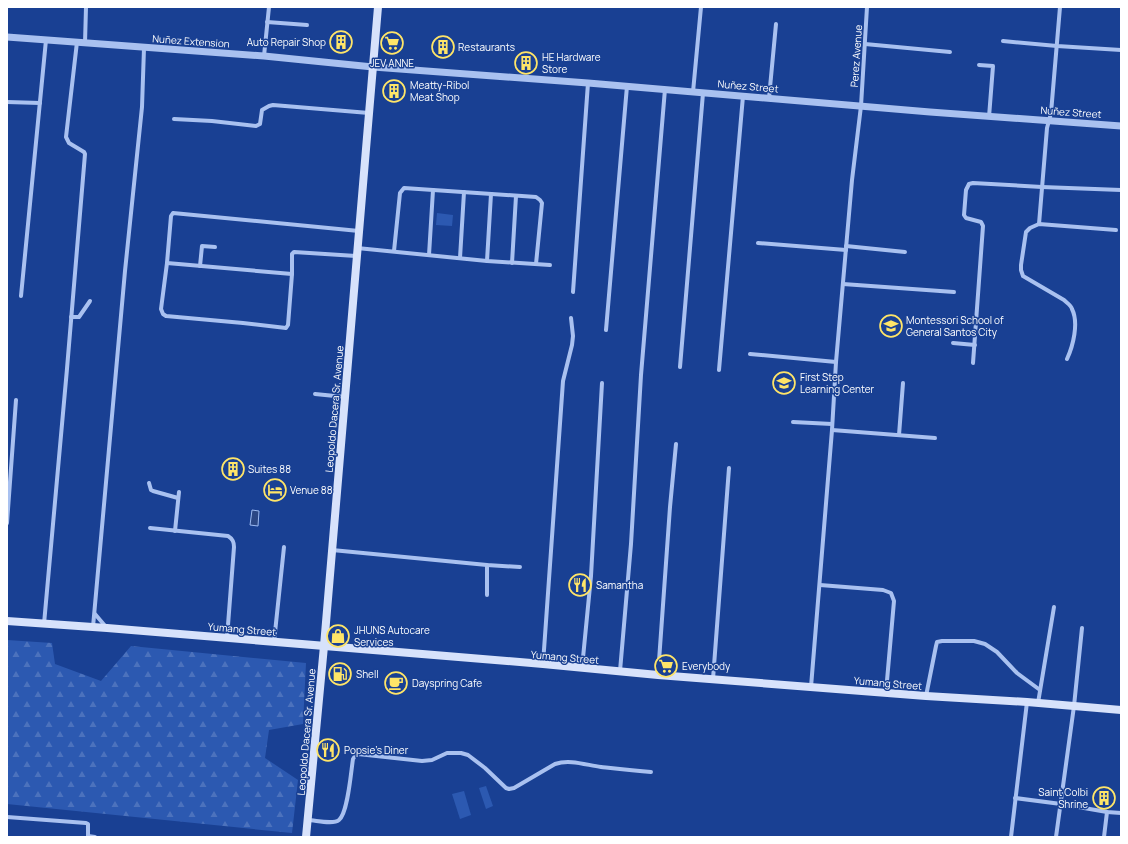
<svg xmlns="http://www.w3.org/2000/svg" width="1128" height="844" font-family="Manrope,sans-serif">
<defs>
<pattern id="forest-firs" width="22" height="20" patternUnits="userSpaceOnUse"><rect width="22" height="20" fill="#2c59b1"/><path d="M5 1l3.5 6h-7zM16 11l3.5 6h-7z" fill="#4c72bd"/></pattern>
</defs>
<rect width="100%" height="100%" fill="#194093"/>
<!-- forest -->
<polygon fill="url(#forest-firs)" points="7,640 52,643 55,664 101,681 131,646 306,663 303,724 269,730 265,758 298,780 292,833 7,804"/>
<!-- pitch -->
<g fill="#2c59b1">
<polygon points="437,213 453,215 452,226 436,225"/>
<polygon points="486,786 493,806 486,809 479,788"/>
<polygon points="464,791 471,815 460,819 452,794"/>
</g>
<!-- water -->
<polygon fill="#2b4785" stroke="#9cbaf2" points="252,510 259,511 258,526 250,525"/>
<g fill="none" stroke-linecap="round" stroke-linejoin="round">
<!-- minor -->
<g stroke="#a9c1f0" stroke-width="4">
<polyline points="267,22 307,25"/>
<polyline points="1003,41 1057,46 1121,50"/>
<polyline points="85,43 86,7"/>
<polyline points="865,44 950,52"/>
<polyline points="264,56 269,7"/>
<polyline points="979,65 993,66 989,117"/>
<polyline points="693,92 701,7"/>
<polyline points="769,98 776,24"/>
<polyline points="7,102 40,103"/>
<polyline points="174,119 212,121 256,126 260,124 262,110 269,106 273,105 369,113"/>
<polyline points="1039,224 1047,128 1051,113 1060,7"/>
<polyline points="758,243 846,250"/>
<polyline points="846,246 905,252"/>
<polyline points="357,248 487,261 550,265"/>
<polyline points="394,251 400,193 404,188 536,197 540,200 542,203 536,264"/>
<polyline points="429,255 433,190"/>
<polyline points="356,256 294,252 292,254 292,274 167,263 171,216 173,213 359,231"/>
<polyline points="460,258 464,192"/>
<polyline points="487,261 491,194"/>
<polyline points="167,263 161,309 163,314 166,316 243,323 286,328 288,325 292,274"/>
<polyline points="512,263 516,196"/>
<polyline points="200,266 202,246 215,247"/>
<polyline points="843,284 954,292"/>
<polyline points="573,292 588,83"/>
<polyline points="21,296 46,40"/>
<polyline points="71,317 79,317 90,301"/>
<polyline points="606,330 627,86"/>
<polyline points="953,343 975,345"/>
<polyline points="750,354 836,362"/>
<path d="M 1067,359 C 1073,346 1079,323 1072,309 C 1071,305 1067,303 1064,300 L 1023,276 L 1021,270 L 1021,265 L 1026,232 L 1030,228 L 1039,224 L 1116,230"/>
<polyline points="973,363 983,226 981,222 966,218 964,215 966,190 969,184 973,183 1042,187 1121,190"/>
<polyline points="680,367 703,93"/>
<polyline points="719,370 743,96"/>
<polyline points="315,394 345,397"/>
<polyline points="793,422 832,424"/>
<polyline points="832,430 935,438"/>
<polyline points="899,435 903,383"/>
<polyline points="149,483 151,490 153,491 178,498"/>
<polyline points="7,523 16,400"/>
<path d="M 150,528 L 228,536 C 233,539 234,542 234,547 L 227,638"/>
<polyline points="175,531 179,492"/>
<polyline points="332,550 487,565 520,567"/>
<polyline points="487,565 487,595"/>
<polyline points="820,585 883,590 891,593 894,601 886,692"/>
<polyline points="95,614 106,627"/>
<path d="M 44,624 C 59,467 72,311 85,154 L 84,152 L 69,143 L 66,137 L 77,42"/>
<polyline points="93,627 125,271 142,107 144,48"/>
<polyline points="274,642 284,547"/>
<polyline points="543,664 563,381 572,345 573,336 571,318"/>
<polyline points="582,668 591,576 602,383"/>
<polyline points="620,671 631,544 641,375 665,89"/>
<polyline points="658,675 670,507 676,444"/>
<polyline points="713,679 729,468"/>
<polyline points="811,687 832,430 836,362 852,180 861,106 867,7"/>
<polyline points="926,696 936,646 937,642 942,641 974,641 985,644 997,652 1017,673 1040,690"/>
<polyline points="1038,703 1054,607"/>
<polyline points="1015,798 1061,804 1107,812 1121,813"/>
<polyline points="7,817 86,823 88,824 88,837"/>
<path d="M 308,820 C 315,820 333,825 339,820 C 348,813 351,771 353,759 L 355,756 L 358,754 L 422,761 L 432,760 L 447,753 L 461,753 L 468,755 L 485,768 L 506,788 L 509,789 L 514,788 L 555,764 C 570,759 586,765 601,767 C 618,769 634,771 651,772"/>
<polyline points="88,836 95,837"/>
<polyline points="1011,837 1027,702"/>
<polyline points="1056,837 1074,706 1082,628"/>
<polyline points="1104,837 1107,812"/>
</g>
<!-- tertiary -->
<polyline stroke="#a9c1f0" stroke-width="7" points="7,37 264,56 373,67 588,83 930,112 1121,126"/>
<!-- secondary -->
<g stroke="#d7e2fb" stroke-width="8">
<polyline points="7,621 107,628 543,664 658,675 926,696 1027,702 1121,710"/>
<polyline points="306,837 324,646 378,7"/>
</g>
</g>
<!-- icons -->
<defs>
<g id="building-ring" transform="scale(1.15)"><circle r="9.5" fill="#194093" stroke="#ffe568" stroke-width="1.5"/><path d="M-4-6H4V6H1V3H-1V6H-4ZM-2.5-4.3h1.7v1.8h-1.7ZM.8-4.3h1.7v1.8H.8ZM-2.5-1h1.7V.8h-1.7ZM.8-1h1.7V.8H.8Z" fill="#ffe568"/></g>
<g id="supermarket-ring" transform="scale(1.15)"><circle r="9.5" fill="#194093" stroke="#ffe568" stroke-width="1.5"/><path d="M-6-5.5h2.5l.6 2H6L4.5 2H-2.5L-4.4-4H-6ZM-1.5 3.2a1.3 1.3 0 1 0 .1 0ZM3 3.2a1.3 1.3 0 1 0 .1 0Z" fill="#ffe568"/></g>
<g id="school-ring" transform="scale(1.15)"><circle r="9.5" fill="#194093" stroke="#ffe568" stroke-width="1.5"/><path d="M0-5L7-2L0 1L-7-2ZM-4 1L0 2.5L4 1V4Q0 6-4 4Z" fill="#ffe568"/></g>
<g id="hotel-ring" transform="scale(1.15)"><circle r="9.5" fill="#194093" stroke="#ffe568" stroke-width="1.5"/><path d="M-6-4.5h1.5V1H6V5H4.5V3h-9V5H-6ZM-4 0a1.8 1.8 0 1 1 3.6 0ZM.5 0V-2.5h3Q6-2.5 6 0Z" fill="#ffe568"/></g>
<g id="restaurant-ring" transform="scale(1.15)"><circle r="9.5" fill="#194093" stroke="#ffe568" stroke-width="1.5"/><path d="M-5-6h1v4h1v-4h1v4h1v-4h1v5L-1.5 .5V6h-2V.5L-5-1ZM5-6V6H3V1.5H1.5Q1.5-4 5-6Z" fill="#ffe568"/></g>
<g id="shop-ring" transform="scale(1.15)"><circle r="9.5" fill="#194093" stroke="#ffe568" stroke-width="1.5"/><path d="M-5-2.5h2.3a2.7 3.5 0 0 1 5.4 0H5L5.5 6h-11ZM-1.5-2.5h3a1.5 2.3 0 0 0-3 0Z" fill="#ffe568"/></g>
<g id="fuel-ring" transform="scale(1.15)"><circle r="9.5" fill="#194093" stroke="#ffe568" stroke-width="1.5"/><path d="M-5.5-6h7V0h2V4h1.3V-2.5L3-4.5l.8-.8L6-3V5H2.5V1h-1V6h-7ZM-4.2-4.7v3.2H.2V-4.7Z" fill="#ffe568"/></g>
<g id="cafe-ring" transform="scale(1.15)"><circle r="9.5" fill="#194093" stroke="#ffe568" stroke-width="1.5"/><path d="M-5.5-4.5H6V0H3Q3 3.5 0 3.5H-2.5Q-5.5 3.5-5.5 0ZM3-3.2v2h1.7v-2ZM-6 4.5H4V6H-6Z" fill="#ffe568"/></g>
</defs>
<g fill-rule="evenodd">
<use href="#building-ring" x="341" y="42"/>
<use href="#supermarket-ring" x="392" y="43"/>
<use href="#building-ring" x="443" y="47"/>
<use href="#building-ring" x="526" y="63"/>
<use href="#building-ring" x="394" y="91"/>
<use href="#school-ring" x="891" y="326"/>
<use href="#school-ring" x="784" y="383"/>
<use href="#building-ring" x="233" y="469"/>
<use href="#hotel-ring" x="275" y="490"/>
<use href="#restaurant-ring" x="580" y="585"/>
<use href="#shop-ring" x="338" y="636"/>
<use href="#supermarket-ring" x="666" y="666"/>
<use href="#fuel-ring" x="340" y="674"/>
<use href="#cafe-ring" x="396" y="683"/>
<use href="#restaurant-ring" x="328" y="750"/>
<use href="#building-ring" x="1104" y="798"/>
</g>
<g text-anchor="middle" stroke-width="3" stroke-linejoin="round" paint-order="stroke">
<!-- street labels -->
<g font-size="10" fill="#fff" stroke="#194093">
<text transform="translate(191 41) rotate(4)" y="4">Nuñez Extension</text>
<text transform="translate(856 56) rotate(-86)" y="4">Perez Avenue</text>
<text transform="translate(748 86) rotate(5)" y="4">Nuñez Street</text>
<text transform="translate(1071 112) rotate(4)" y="4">Nuñez Street</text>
<text transform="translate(334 409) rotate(-85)" y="4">Leopoldo Dacera Sr. Avenue</text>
<text transform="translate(242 629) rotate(5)" y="4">Yumang Street</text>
<text transform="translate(565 657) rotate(5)" y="4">Yumang Street</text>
<text transform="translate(888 683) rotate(5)" y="4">Yumang Street</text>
<text transform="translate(306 732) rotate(-85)" y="4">Leopoldo Dacera Sr. Avenue</text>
</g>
<!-- poi labels -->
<g font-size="10" fill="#fff" stroke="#194093" text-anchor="start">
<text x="326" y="46" text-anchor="end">Auto Repair Shop</text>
<text x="458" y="51">Restaurants</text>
<text x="542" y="61">HE Hardware<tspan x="542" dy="12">Store</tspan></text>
<text x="392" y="67" text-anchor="middle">JEV ANNE</text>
<text x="410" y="89">Meatty-Ribol<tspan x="410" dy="12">Meat Shop</tspan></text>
<text x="906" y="324">Montessori School of<tspan x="906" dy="12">General Santos City</tspan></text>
<text x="800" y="381">First Step<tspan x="800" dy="12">Learning Center</tspan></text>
<text x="248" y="473">Suites 88</text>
<text x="290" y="494">Venue 88</text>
<text x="596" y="589">Samantha</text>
<text x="354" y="634">JHUNS Autocare<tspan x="354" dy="12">Services</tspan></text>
<text x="682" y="670">Everybody</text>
<text x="356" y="678">Shell</text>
<text x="412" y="687">Dayspring Cafe</text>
<text x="344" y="754">Popsie's Diner</text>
<text x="1088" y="796" text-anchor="end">Saint Colbi<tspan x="1088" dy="12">Shrine</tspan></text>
</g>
</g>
<!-- border -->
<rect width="1128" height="844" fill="none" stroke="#ffffff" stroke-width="16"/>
</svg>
